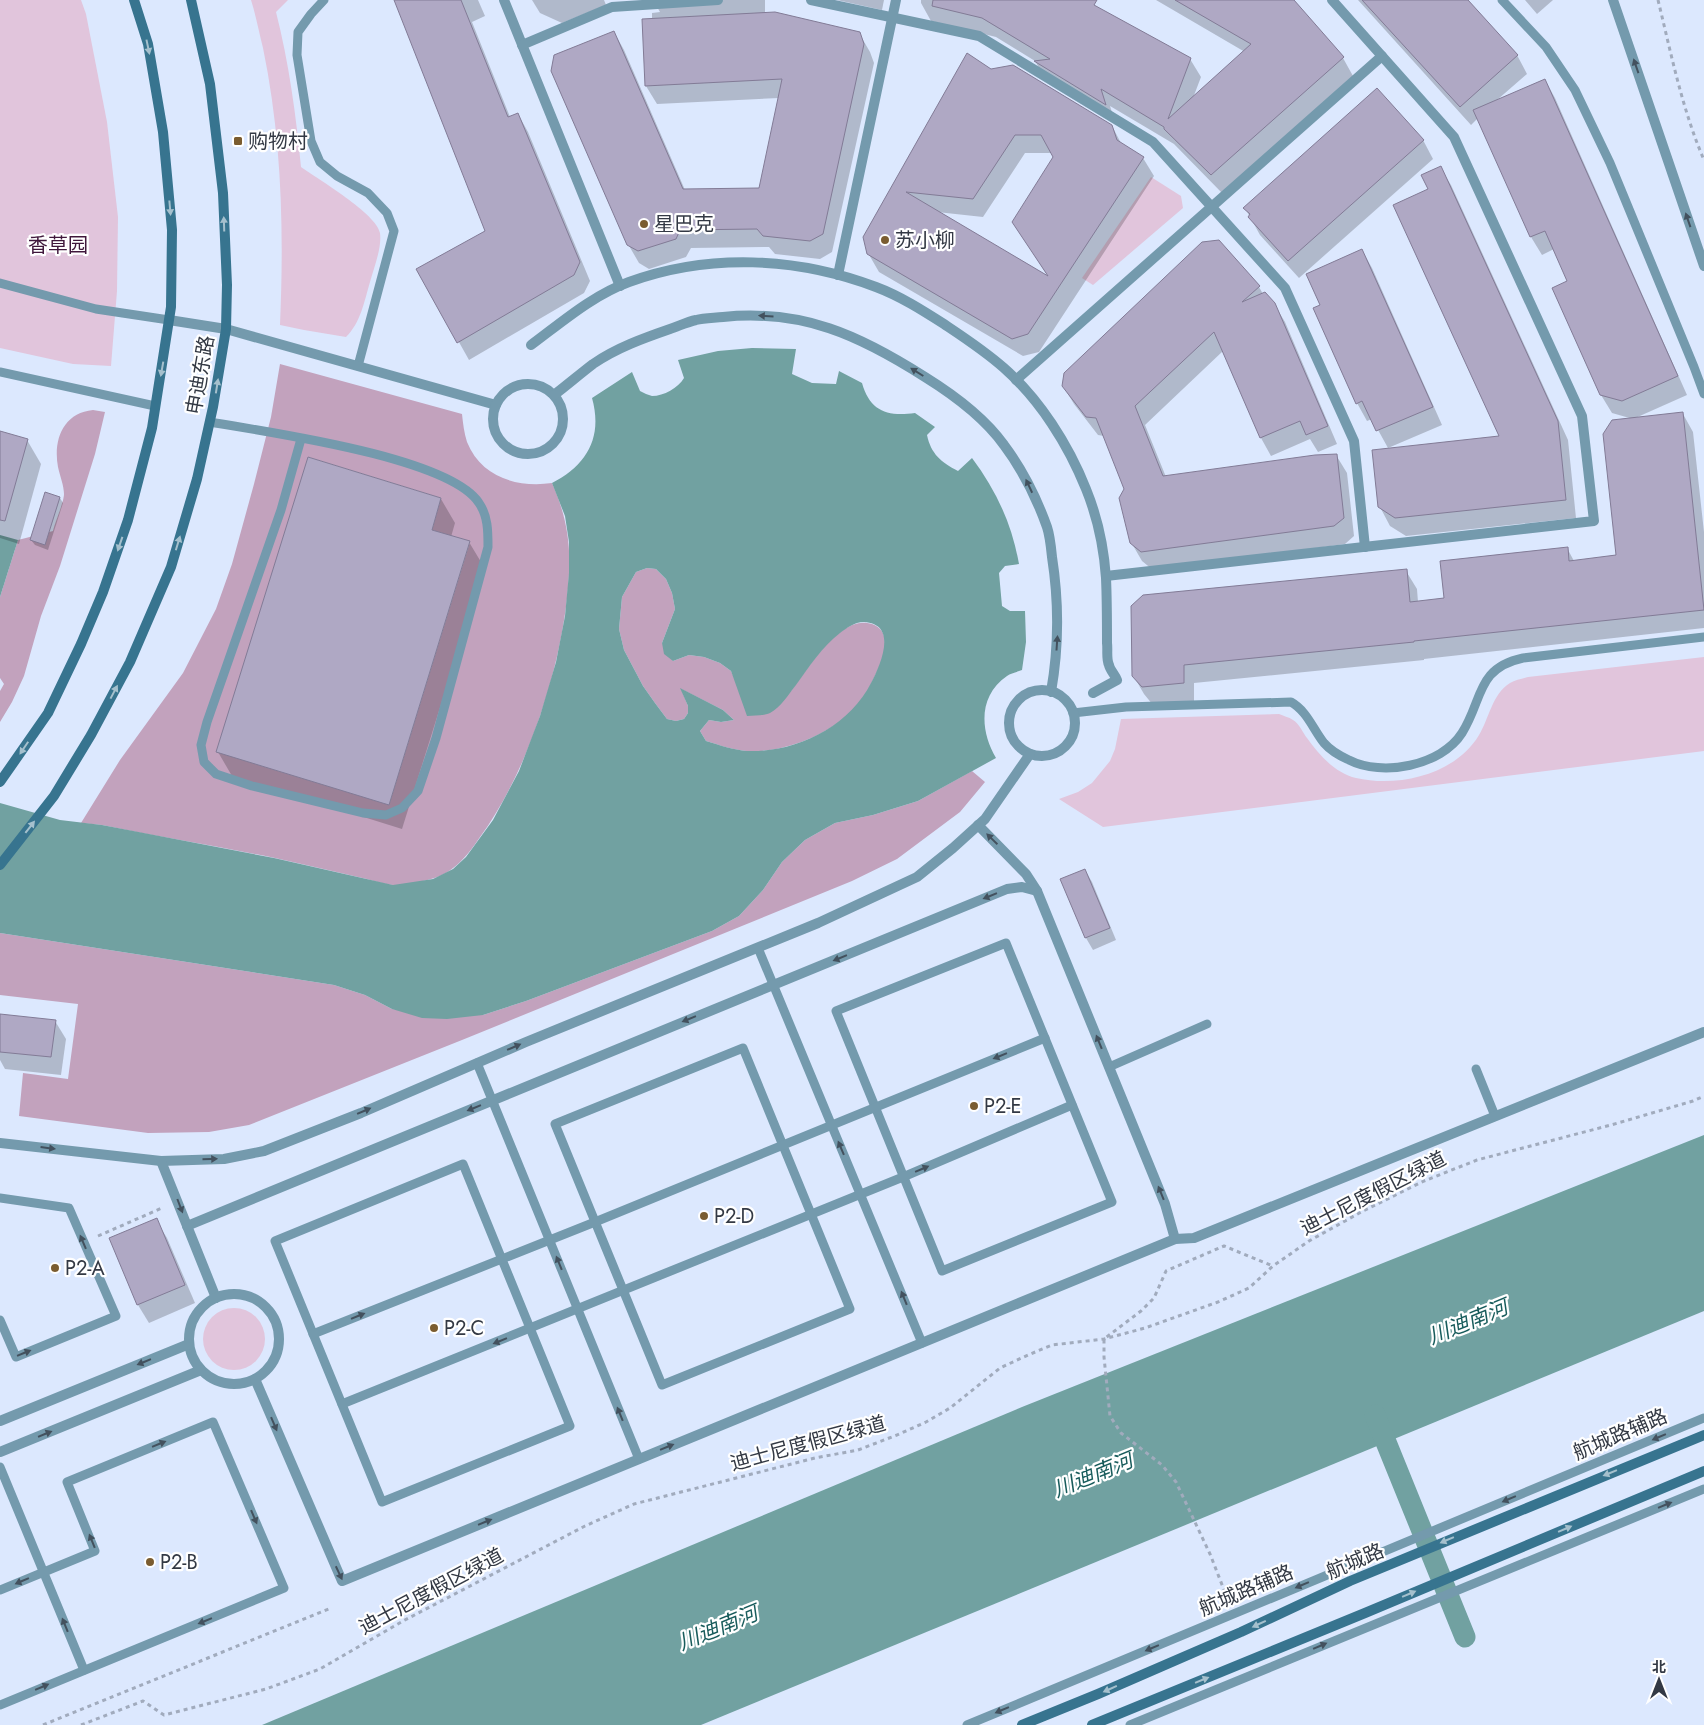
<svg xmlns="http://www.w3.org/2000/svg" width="1704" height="1725" font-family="Jost,'Noto Sans SC',sans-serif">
<rect width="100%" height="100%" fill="#dce8fe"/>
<!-- green -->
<g fill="#e1c5dc">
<polygon points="0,0 81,0 86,14 107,122 118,217 117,291 111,366 73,364 0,348"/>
<path d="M 251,0 L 288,0 L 276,12 C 289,63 296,115 301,167 C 318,179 377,214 380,233 C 382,248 374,267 370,282 C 364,302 361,322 346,337 L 304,330 L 280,325 C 284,231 282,140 263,48 C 259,32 256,16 251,0 Z"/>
<polygon points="1151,177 1181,196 1183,208 1093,285 1082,278"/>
<path d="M 1704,657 L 1704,751 L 1103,827 L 1059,799 L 1078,792 L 1092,783 L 1110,761 L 1115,749 L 1121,719 L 1279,714 C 1283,716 1289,717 1293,720 C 1299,723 1303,733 1307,738 C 1319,755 1335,773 1356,778 C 1399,788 1456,774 1479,735 C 1489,719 1492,694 1510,683 C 1515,680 1522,679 1528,677 Z"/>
<circle cx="234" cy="1339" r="31"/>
</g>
<!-- forest -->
<g fill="#c2a2bd" fill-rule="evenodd">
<path d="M 280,364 L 462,414 C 463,423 464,433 467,442 C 481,477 517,488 552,483 C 565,512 571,541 569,574 C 565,657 530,769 480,837 C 468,855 454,873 431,879 C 420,882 405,886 393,885 C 381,884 370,879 358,877 C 331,871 303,864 275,858 C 217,846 159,837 102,825 L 81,823 L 120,760 L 183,673 L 216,609 L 232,564 L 254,484 L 271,417 ZM 308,457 L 441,498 L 432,530 L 470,542 L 389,805 Z"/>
<path d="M 93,410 L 105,412 L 95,454 L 60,566 L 41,616 L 24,676 L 12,702 L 0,722 L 0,691 L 4,684 L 0,678 L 0,597 L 18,540 L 53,531 C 55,522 64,502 64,494 C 64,486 60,476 58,467 C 53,440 63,413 93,410 Z"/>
<path d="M 647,568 L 656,569 L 666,579 L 672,593 L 675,609 L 662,643 L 673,661 L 689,655 L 704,657 L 720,663 L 731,671 L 738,686 L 791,691 C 807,670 837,619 867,623 C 875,624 882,628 884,636 C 888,650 879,668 873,680 C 867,693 857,708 846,717 C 820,738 781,753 747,751 C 733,750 719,745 706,741 L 700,731 L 709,720 L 721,722 L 734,720 L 723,710 L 681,689 L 688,706 L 688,713 L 684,719 L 676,721 L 667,719 L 655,703 L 643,686 L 624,650 L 619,629 L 622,597 L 636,572 Z"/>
<polygon points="972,771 985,782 960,812 897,859 852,881 462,1040 249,1125 209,1132 148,1133 19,1116 23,1073 68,1079 78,1004 0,995 0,933 334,985 365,995 392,1009 483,1015 526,1001 712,931 739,916 763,890 782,862 805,840 835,823 873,815 918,801"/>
</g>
<!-- water -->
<g fill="#71a1a1" fill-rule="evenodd">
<path d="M 752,348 L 796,349 L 792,374 L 812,383 L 836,384 L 839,371 L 862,383 C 870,411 887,417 915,413 L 935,427 L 927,435 C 931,454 941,462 958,471 L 972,458 C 996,490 1012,524 1019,564 L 1005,566 L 999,573 L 1002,606 L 1010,611 L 1025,611 L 1026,642 L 1022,670 C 1017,672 1011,673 1007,676 C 978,696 980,731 996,758 L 918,801 L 873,815 L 835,823 L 805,840 L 782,862 L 763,890 L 739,916 L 712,931 L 526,1001 L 483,1015 L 447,1019 L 422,1018 L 392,1009 L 365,995 L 334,985 L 0,933 L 0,803 L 60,820 L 102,825 L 274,858 L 393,885 L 433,879 L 453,869 L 466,857 L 493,820 L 519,771 L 540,716 L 556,662 L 565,616 L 569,573 L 569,542 L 565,516 L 552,483 C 587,465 603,437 592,398 L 632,372 L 640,391 C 644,393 648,395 652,396 C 664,396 678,388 684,378 L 678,360 L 718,351 ZM 647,568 L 656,569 L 666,579 L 672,593 L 675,609 L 662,643 L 664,654 L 673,661 L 689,655 L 704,657 L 720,663 L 731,671 L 747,716 C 755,715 763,716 770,713 C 781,707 788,695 796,685 C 809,667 822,647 840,633 C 847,628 854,622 864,622 C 899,624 880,666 871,683 C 849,727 795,753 747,751 C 734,750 719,745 706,741 L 700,731 L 709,720 L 721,722 L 734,720 L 723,710 L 680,688 L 688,706 L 688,713 L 684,719 L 676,721 L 667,719 L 655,703 L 643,686 L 624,650 L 619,629 L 622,597 L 636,572 Z"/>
<polygon points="0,535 18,540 0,597"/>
<polygon points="1704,1135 1704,1311 701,1725 262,1725 1022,1407"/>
</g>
<!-- shadow -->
<g fill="#0003" fill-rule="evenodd">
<polygon points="395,0 478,0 485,16 472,22 510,117 518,114 528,132 590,281 584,293 469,360 418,269 487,232"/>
<polygon points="532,0 604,0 606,5 562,23 540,13"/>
<polygon points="653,0 765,0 765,14 859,33 870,52 874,63 832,252 820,259 775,254 769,247 691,248 686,257 649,269 639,263 628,244 614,32 624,50 685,190 760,189 779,98 657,104 646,86 643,20 652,20 652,13 660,12"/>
<polygon points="837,0 884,0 882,10"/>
<polygon points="921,0 1086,0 1095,7 1190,59 1201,77 1193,98 1245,52 1156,0 1288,0 1343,58 1353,76 1222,193 1174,144 1110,106 1115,122 1046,80 1035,61 996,37 931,21 921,3"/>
<polygon points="1358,0 1466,0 1517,55 1527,74 1497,100 1545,80 1555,98 1687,395 1633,419 1612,413 1601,395 1569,282 1554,249 1542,255 1531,237 1478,118 1471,125"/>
<polygon points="1525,0 1553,0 1537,14"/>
<path d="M 990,70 L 1112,126 L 1122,145 L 1143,158 L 1154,176 L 1039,352 L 1023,356 L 879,272 L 868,253 L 864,237 ZM 1025,153 L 1052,153 L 1054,157 L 1014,222 L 1049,278 L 937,212 L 983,217 Z"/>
<polygon points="1423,140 1433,159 1299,278 1260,235 1245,208"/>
<polygon points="1440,167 1451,185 1568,440 1576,518 1406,536 1390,526 1380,507 1501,437 1429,190"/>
<polygon points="1362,250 1372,268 1442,425 1388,448 1372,419 1367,421 1357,403 1321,305"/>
<polygon points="1259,287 1263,294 1274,304 1285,322 1337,444 1318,452 1310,439 1271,456 1261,438 1223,351 1145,425 1166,477 1336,455 1347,473 1354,536 1345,544 1153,570 1142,561 1131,542 1125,490 1104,436 1098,435 1074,404 1063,386"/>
<polygon points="1683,414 1693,432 1704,532 1704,628 1424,659 1424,660 1194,683 1194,701 1153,705 1144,694 1133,675 1406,571 1417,589 1418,602 1446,599 1567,548 1574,561 1618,557"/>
<polygon points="0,432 27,440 41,464 19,544 0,538"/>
<polygon points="60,498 63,503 48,550 35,545 31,540"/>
<polygon points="441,499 455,523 451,537 469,542 484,567 402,829 232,776 218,752"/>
<polygon points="1085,870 1092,882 1116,940 1093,950 1086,938 1061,880"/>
<polygon points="0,1015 55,1021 66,1039 61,1075 5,1069 0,1060"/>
<polygon points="156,1220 167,1238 195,1303 149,1323 138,1305 110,1239"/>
</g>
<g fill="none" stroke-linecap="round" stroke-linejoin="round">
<!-- canal -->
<polyline stroke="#71a1a1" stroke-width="21" points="1375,1415 1465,1637"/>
</g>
<!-- building -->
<g fill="#afa8c4" stroke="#827b96" fill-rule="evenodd">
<polygon points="394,0 461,0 508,117 518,113 580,262 574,275 457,343 416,269 485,231"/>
<polygon points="933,0 1097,0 1094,5 1191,58 1168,119 1251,44 1175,0 1294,0 1344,57 1211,175 1164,129 1164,127 1101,89 1106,105 1034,61 1050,59 982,18 932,6"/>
<polygon points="1362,0 1468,0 1518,55 1460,107"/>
<polygon points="775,12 860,32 864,44 823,234 810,241 763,236 757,229 680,230 676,239 638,251 627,245 551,71 554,55 614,31 683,189 759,188 782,79 645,86 642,19"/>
<path d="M 967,53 L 991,69 L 1013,65 L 1112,125 L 1117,140 L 1144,157 L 1028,334 L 1012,339 L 867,254 L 863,237 ZM 1015,135 L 1041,135 L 1053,157 L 1012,222 L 1048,276 L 906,192 L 973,199 Z"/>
<polygon points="1545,79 1678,376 1622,401 1600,395 1552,288 1567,281 1545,231 1530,237 1473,110"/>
<polygon points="1377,88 1424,140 1288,261 1248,217 1250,214 1243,208"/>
<polygon points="1441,166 1558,421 1566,500 1395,518 1378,507 1372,450 1499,436 1393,205 1428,189 1421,175"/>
<polygon points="1219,240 1260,286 1242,302 1265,292 1275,303 1328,426 1306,435 1300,421 1260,438 1214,332 1135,406 1163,476 1315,455 1337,454 1344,518 1334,526 1141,552 1130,543 1119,498 1124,489 1096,418 1086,417 1062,386 1064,373 1202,242"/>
<polygon points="1362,249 1433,407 1376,431 1362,401 1356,404 1313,308 1320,305 1306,274"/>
<polygon points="1683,412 1704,610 1414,641 1414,642 1184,665 1184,683 1142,687 1132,676 1131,606 1143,595 1407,569 1410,602 1444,598 1440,561 1568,547 1569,561 1616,555 1603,434 1612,420"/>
<polygon points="0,431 28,439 5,521 0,520"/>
<polygon points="308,457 441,498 432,530 470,541 389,805 216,752"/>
<polygon points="45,492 60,497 45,545 30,540"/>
<polygon points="1085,869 1110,928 1085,938 1060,879"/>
<polygon points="0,1014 56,1020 51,1057 0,1052"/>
<polygon points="157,1218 185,1285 137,1305 109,1238"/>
</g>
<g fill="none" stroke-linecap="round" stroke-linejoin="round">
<!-- path -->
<g stroke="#a1abbd" stroke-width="3" stroke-dasharray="4 4" stroke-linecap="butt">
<path d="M 1658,0 C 1671,53 1682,109 1704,160"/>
<polyline points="98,1236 162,1208"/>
<polyline points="1228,1600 1210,1554 1176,1482 1162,1465 1121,1433 1110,1416 1104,1357 1104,1339 1141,1311 1154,1298 1166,1271 1224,1246 1273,1266"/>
<polyline points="43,1725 331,1608"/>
<polyline points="81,1725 143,1701 164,1715 266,1689 320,1669 403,1621 585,1526 634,1504 815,1458 858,1450 897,1435 926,1422 950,1408 1000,1368 1028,1355 1052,1345 1104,1339 1145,1328 1218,1302 1249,1288 1273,1266 1309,1241 1363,1211 1424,1181 1477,1160 1611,1125 1693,1101 1704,1096"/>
</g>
<!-- lane -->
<g stroke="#749aad" stroke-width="9">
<polyline points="324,0 311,14 298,32 297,55 311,141 320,162 337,176 368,193 387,213 394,231 358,366"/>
<polyline points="1502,0 1546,47 1575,90 1610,163 1694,367 1704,394"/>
<polyline points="0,283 96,309 169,320"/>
<polyline points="0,372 155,406"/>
<path d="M 210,422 C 267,432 449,457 479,503 C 488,516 488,531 488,547 L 436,738 L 418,791 L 402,808 L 386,815 L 363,813 L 252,786 L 216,774 L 204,762 L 201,745 L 207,722 L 281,510 L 301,439"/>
<path d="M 1073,713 L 1126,707 L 1291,702 C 1307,711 1313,729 1324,743 C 1330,750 1340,756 1349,760 C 1382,777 1441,766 1462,733 C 1483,700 1476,668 1523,658 L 1704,637"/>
<polygon points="1006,943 1112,1202 942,1271 836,1011"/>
<polyline points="758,948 922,1343"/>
<polygon points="743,1048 850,1309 662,1385 555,1124"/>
<polyline points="477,1063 639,1459"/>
<polyline points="1109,1067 1207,1024"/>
<polyline points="1476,1069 1495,1116"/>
<polygon points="463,1164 570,1426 382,1502 275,1241"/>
<polyline points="0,1198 69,1208 116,1316 16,1357 0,1320"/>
<polyline points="313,1334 595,1222 1045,1038"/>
<polyline points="342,1404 903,1177 1072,1105"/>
<polyline points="0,1467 84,1670"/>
<polyline points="0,1590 95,1551 67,1482 213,1422 284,1588 0,1705"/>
<polyline points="967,1725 1704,1418"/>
<polyline points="1130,1725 1704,1489"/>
</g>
<!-- street -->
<g stroke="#749aad" stroke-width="10">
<polyline points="504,0 620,286"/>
<polyline points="811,0 979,36 1153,142 1285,288 1354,441 1365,547"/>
<polyline points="1613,0 1704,266"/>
<polyline points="522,45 612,7 718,0"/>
<polyline points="838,275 896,0"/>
<polyline points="169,320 226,329 496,405"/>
<path d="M 531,345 C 562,322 593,295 629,282 C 709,253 797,257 876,287 C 900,296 922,310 944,324 C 965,338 985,351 1004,368 C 1040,400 1068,444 1086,489 C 1097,516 1104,549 1106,578 C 1107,600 1107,621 1107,643 C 1108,650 1106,659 1109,665 C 1110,670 1115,675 1117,680 L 1093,693"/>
<polyline points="1016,380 1382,56"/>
<circle cx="528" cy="419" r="35"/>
<path d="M 554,395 C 567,385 580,374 593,364 C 616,348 644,338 670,329 C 679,326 687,322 696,320 C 704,318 714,318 723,317 C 803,309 859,335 925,377 C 954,395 984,417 1004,445 C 1022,469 1037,499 1047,527 C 1050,536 1051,547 1052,557 C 1059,602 1059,647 1051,692"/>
<polyline points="1106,576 1594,521 1582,416 1454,137 1332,0"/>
<circle cx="1042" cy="723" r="33"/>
<polyline points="978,825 1026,874 1037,891 1165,1204 1175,1239"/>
<polyline points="0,1143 161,1161 224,1159 264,1151 361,1113 526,1042 818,923 917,877 953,848 985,819 1030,754"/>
<polyline points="161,1161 216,1298"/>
<polyline points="187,1226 1007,889 1022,887 1037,891"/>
<circle cx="234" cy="1339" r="45"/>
<polyline points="255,1379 342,1581 1175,1239 1194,1238 1704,1032"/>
<polyline points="0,1421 189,1344"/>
<polyline points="0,1452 201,1370"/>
</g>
<!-- secondary -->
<g stroke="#37748f" stroke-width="10">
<polyline points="0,782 48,713 81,644 103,592 128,520 152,428 171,307 172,230 163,132 148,44 134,0"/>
<polyline points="0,865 54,796 91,735 130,662 171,567 197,479 213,407 226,329 227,285 223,193 210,84 191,0"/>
<polyline points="1022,1725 1098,1694 1241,1632 1350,1581 1704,1435"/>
<polyline points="1092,1725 1365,1613 1704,1471"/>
</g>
</g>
<!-- one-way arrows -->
<defs><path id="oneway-solid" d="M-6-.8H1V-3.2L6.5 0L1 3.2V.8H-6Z" transform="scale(1.25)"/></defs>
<g fill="#a5c0cd">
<use href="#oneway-solid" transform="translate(148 47) rotate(78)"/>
<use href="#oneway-solid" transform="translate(170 208) rotate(85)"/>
<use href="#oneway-solid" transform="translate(224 224) rotate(-92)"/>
<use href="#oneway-solid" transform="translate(162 369) rotate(100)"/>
<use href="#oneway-solid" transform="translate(217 386) rotate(-81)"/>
<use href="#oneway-solid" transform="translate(178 543) rotate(-73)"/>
<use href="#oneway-solid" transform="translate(120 544) rotate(109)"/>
<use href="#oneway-solid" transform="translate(114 692) rotate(-62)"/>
<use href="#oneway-solid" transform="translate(24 748) rotate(124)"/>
<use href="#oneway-solid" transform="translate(30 827) rotate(-52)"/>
<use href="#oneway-solid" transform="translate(1610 1473) rotate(158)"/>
<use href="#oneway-solid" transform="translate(1565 1529) rotate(-23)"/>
<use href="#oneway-solid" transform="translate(1447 1540) rotate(157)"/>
<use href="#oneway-solid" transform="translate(1409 1594) rotate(-23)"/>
<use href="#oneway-solid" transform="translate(1259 1624) rotate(155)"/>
<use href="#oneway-solid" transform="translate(1202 1680) rotate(-22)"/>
<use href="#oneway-solid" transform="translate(1110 1689) rotate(156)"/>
</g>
<g fill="#43515e">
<use href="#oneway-solid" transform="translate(1636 66) rotate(-109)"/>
<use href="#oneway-solid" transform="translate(1688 220) rotate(-109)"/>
<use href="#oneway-solid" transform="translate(766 316) rotate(-177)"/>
<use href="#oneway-solid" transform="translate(917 372) rotate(-148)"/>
<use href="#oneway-solid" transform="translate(1029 486) rotate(-115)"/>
<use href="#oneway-solid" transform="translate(1057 643) rotate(-86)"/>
<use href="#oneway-solid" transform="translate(992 839) rotate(-136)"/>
<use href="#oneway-solid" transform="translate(990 896) rotate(158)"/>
<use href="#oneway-solid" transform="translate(840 958) rotate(158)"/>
<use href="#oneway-solid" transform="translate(689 1019) rotate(158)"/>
<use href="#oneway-solid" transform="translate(1099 1042) rotate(-112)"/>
<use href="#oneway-solid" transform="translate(514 1047) rotate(-23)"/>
<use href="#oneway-solid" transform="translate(1000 1056) rotate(158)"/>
<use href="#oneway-solid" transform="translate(474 1108) rotate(158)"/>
<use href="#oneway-solid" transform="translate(364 1111) rotate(-23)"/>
<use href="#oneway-solid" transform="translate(48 1148) rotate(7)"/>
<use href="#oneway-solid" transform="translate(841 1148) rotate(-113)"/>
<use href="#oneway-solid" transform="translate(210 1159) rotate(-2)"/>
<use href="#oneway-solid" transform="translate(922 1169) rotate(-23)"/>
<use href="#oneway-solid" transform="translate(1161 1193) rotate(-112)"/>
<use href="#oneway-solid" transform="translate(180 1206) rotate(69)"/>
<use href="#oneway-solid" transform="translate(83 1242) rotate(-113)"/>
<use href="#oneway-solid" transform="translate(559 1263) rotate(-112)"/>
<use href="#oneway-solid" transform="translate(904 1298) rotate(-112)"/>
<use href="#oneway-solid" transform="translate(358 1316) rotate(-22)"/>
<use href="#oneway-solid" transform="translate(500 1341) rotate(158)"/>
<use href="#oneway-solid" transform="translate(24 1353) rotate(-22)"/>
<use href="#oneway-solid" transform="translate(144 1362) rotate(158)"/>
<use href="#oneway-solid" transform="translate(620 1414) rotate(-112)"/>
<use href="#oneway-solid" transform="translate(274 1424) rotate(67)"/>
<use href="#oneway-solid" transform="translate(45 1434) rotate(-22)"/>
<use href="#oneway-solid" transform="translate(1659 1437) rotate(157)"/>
<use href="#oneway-solid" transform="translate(159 1444) rotate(-22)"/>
<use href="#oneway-solid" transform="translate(667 1447) rotate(-22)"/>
<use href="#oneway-solid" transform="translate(1509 1499) rotate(157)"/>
<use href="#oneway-solid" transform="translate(1665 1505) rotate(-22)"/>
<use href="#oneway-solid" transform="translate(254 1517) rotate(67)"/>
<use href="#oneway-solid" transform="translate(485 1522) rotate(-22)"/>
<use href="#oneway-solid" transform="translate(92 1541) rotate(-112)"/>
<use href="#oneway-solid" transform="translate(339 1573) rotate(65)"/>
<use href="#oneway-solid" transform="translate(22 1581) rotate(157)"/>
<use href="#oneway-solid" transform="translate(1302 1585) rotate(157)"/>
<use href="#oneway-solid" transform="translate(205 1621) rotate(158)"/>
<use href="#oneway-solid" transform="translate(65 1625) rotate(-112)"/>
<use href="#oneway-solid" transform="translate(1320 1646) rotate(-23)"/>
<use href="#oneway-solid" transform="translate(1152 1648) rotate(157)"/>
<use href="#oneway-solid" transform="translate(42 1687) rotate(-23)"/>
<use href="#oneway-solid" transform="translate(1002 1710) rotate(157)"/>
</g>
<!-- markers -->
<g fill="#7a5c30" stroke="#fff" stroke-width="2">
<rect x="233" y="136" width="10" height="10" rx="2.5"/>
<circle cx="644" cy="224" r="5"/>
<circle cx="885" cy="240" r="5"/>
<circle cx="974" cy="1106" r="5"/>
<circle cx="704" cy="1216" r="5"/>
<circle cx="55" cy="1268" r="5"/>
<circle cx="434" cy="1328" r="5"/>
<circle cx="150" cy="1562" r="5"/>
</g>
<g text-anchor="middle" stroke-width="4.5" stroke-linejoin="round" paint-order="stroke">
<!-- poi labels -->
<g font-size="20" fill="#333944" stroke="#fff" text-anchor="start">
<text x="248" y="148">购物村</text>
<text x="654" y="231">星巴克</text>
<text x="895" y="247">苏小柳</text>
<text x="984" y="1113">P2-E</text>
<text x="714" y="1223">P2-D</text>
<text x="65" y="1275">P2-A</text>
<text x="444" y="1335">P2-C</text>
<text x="160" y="1569">P2-B</text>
</g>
<!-- park labels -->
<g font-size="20" fill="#3f173b" stroke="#fff">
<text x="58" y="252">香草园</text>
</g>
<!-- street labels -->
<g font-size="20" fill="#333944" stroke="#fff">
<text transform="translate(200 375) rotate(-80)" y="7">申迪东路</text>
<text transform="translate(1373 1193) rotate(-27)" y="7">迪士尼度假区绿道</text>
<text transform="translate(1620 1434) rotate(-23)" y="7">航城路辅路</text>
<text transform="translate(808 1443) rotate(-15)" y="7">迪士尼度假区绿道</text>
<text transform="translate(1355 1561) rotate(-23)" y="7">航城路</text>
<text transform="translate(1246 1590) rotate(-23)" y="7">航城路辅路</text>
<text transform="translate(431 1591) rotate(-28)" y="7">迪士尼度假区绿道</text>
</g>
<!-- water labels -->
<g font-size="21" font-style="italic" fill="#185c5c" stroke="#fff">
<text transform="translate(1468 1322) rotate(-22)" y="7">川迪南河</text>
<text transform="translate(1093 1475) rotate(-22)" y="7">川迪南河</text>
<text transform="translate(718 1628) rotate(-22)" y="7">川迪南河</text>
</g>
</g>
<!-- north arrow -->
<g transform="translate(1659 1680)" stroke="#ffffff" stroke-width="4" paint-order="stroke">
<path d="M0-4L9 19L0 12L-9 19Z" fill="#333944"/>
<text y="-8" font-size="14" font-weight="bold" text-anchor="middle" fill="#333944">北</text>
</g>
</svg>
